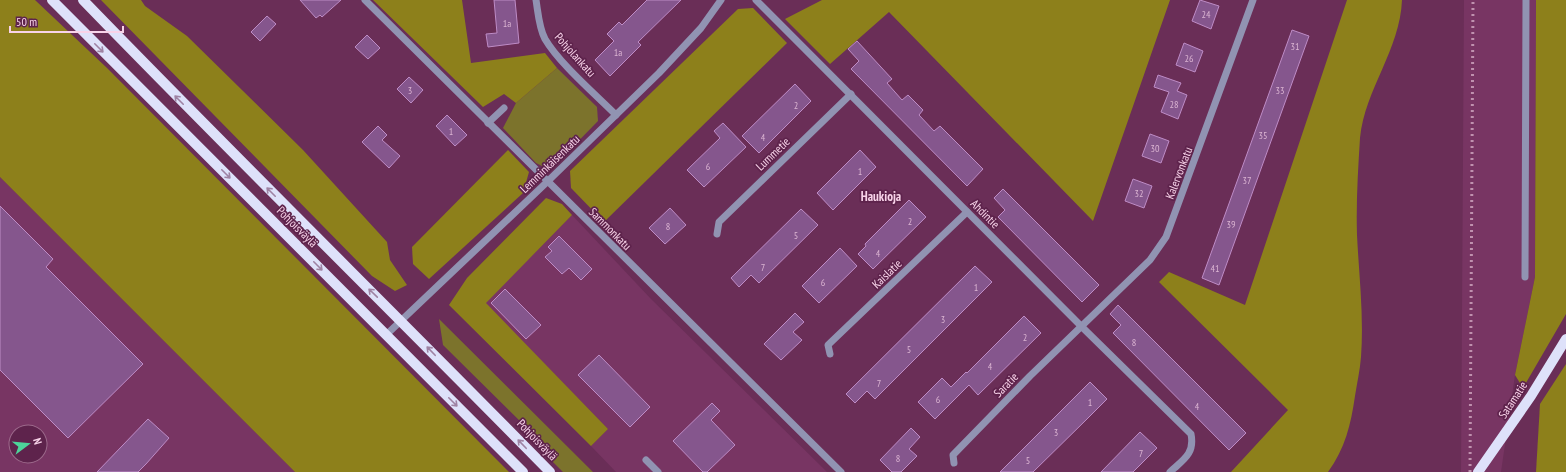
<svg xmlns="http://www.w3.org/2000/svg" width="1566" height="472" font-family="'PT Sans Narrow',sans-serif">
<rect width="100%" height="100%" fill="#6a2e57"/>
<!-- built -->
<g fill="#783563" fill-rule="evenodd">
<polygon points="1464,0 1536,0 1535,277 1515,375 1501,472 1461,472"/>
<path d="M 0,177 L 295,472 L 0,472 ZM 16,432 L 40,432 L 40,456 L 16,456 Z"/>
<polygon points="572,215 651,299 827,472 616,472 591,446 608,429 485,303"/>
</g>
<!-- green -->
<g fill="#7c732c">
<polygon points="557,68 597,107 598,121 556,164 544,167 536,163 503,128 516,103"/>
<polygon points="439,319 593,472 563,472 552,461 529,430 443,345"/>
</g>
<!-- forest -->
<g fill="#8d801b">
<polygon points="0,0 35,0 107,68 509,472 295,472 0,177"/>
<polygon points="101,0 141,0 145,6 187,36 303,150 387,242 390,260 407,285 395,291 372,276"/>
<polygon points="373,0 462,0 471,63 545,53 557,68 516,103 504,94 483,107"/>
<polygon points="822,0 1170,0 1093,221 889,12 830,64 785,19"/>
<path d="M 1347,0 L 1402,0 C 1400,50 1365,89 1360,138 C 1358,170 1356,203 1357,235 C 1359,276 1364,316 1361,357 C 1360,370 1357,383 1355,396 C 1351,424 1345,449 1328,472 L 1231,472 L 1288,410 L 1159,282 L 1169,272 L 1245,305 Z"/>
<polygon points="1536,0 1566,0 1566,314 1523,388 1515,375 1535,277"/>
<polygon points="753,8 787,43 604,222 571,188 570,171 738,9"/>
<polygon points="508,150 529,172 523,193 429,279 413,264 412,247"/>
<polygon points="546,198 562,204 572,215 486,303 608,429 591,446 449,305 467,278"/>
<polygon points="1566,364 1566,472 1536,472 1540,404"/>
</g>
<!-- building -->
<g fill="#85568d" stroke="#be8cc6">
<polygon points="300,0 341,0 322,17 320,15 316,18"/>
<polygon points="494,0 515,0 519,43 488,47 486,34 497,33"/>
<polygon points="647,0 681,0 638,42 641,45 610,76 595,60 614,41 607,34 619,22 622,25"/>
<polygon points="1200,0 1219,6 1211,29 1192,21"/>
<polygon points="267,16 276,24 260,41 251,32"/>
<polygon points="1292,30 1309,36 1219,285 1202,278"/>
<polygon points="367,35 380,48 368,59 355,47"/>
<polygon points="857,41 892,79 887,83 902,100 908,95 923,110 919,115 934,131 940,126 983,169 967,186 851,69 859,61 848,49"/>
<polygon points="1184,43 1203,51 1195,72 1176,65"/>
<polygon points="1158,75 1181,83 1177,91 1187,95 1178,119 1161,112 1169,92 1154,87"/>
<polygon points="409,77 423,90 411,103 397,89"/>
<polygon points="795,84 811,101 759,153 742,136"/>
<polygon points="447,115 467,135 455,146 436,126"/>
<polygon points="723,123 746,147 704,187 687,170 720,138 714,131"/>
<polygon points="378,126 387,135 382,140 400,156 389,168 362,142"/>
<polygon points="1150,134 1169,141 1161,163 1142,156"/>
<polygon points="860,150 876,167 833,210 817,193"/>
<polygon points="1133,179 1152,186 1144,208 1125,201"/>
<polygon points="1003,189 1099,285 1082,302 998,217 1005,210 994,198"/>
<polygon points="909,200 926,217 873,269 858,254 866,246 865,244"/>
<polygon points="0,206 53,259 46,267 143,364 68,438 0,370"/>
<polygon points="670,208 686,225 665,244 649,228"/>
<polygon points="801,209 818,225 759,283 751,275 739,287 731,278"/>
<polygon points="559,236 592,269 581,280 569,268 562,274 545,257 552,251 548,247"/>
<polygon points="840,248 857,266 819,303 802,286"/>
<polygon points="975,266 992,282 875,399 867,391 855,403 846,394"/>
<polygon points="505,289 541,325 526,339 491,303"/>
<polygon points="1118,305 1246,433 1229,450 1113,333 1121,325 1110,314"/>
<polygon points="795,313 804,322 793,332 802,340 781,360 764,344"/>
<polygon points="1024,316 1041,333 978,395 969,385 935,419 918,402 942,378 951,387 966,372 967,373"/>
<polygon points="599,355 650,407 630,427 578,375"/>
<polygon points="1090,382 1107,399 1087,419 1033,472 1000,472"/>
<polygon points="712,403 720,411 711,420 735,445 707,472 703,472 673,441"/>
<polygon points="148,419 169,438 146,464 138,472 97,472"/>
<polygon points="911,428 920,437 909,449 917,456 901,472 892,472 880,460"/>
<polygon points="1140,432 1157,448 1133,472 1101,472"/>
</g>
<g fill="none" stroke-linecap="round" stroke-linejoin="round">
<!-- minor -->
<g stroke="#9193b2" stroke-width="7">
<polyline points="365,0 841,472"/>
<path d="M 536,0 C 538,12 539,28 545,39 C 559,63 595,94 616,115"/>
<path d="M 756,0 L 1082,327 L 1191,434 C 1195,454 1183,460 1170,472"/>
<polyline points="488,123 504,108"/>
<polyline points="717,234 719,222 851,94"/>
<polyline points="1525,277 1526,0"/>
<polyline points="386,335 547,182 659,73 701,28 721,0"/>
<polyline points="830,354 828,345 967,212"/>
<polyline points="646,460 658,472"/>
<polyline points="954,463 953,455 1030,376 1150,260 1166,237 1253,0"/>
</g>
<!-- major -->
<g stroke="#dee1fa" stroke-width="10">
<polyline points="52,0 523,472"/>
<path d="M 83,0 C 237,159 395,314 550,472"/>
<polyline points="1478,472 1531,396 1566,339"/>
</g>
<!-- rail -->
<polyline stroke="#bf91ae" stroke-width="3" stroke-dasharray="2 4" stroke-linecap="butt" points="1470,472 1473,0"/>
</g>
<!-- one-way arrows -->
<defs><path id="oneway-shaft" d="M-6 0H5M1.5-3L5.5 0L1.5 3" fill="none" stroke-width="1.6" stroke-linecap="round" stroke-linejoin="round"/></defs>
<g stroke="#9e82a3">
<use href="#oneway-shaft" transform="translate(99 48) rotate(45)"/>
<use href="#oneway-shaft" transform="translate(179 100) rotate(-135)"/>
<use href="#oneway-shaft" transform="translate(226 174) rotate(45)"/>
<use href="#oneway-shaft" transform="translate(271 192) rotate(-135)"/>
<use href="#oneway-shaft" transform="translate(318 266) rotate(45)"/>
<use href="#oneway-shaft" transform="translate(373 293) rotate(-136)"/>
<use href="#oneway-shaft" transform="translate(431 351) rotate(-134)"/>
<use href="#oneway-shaft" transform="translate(453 402) rotate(45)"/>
<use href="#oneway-shaft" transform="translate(522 444) rotate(-134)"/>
</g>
<g text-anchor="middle" stroke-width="3.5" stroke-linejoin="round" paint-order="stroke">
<!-- number labels -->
<g font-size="10" fill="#dbb4d2">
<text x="1206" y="18">24</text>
<text x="507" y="27">1a</text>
<text x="1295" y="50">31</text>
<text x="618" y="56">1a</text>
<text x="1189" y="62">26</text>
<text x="410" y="94">3</text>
<text x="1280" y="94">33</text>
<text x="1174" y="108">28</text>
<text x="796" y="109">2</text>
<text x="451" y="135">1</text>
<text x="1263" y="139">35</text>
<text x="763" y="141">4</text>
<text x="1155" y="152">30</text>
<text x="708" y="170">6</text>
<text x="860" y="175">1</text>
<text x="1247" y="184">37</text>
<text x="1139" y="197">32</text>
<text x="910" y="225">2</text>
<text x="1231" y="228">39</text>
<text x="668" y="230">8</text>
<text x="796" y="239">5</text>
<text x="878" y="257">4</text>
<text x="763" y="271">7</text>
<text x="1215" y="272">41</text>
<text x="823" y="286">6</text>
<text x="976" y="291">1</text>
<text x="943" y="323">3</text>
<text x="1025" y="341">2</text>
<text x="1134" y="346">8</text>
<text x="909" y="353">5</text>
<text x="990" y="370">4</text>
<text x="879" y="387">7</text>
<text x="938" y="403">6</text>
<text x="1090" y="406">1</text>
<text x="1197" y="410">4</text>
<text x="1056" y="436">3</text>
<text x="1141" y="457">7</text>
<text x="898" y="462">8</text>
<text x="1028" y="464">5</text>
</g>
<!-- street labels -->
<g font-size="12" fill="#f8d3e9" stroke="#5e234c">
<text transform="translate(575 55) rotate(48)" y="4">Pohjolankatu</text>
<text transform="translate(773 154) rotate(-44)" y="4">Lummetie</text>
<text transform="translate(550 164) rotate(-44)" y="4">Lemminkäisenkatu</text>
<text transform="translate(1179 173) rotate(-69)" y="4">Kalervonkatu</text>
<text transform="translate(985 214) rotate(45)" y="4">Ahdintie</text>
<text transform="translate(297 227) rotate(45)" y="4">Pohjoisväylä</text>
<text transform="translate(610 229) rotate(45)" y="4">Sammonkatu</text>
<text transform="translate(887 274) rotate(-44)" y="4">Kaislatie</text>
<text transform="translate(1006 385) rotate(-46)" y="4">Saratie</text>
<text transform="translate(1513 400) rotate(-57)" y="4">Satamatie</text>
<text transform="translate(537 440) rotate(46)" y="4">Pohjoisväylä</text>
</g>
<!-- neighbourhood labels -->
<g font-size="13" font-weight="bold" fill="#f8d3e9" stroke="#5e234c">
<text x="881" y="201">Haukioja</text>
</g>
</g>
<!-- north arrow -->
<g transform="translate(28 444) rotate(74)"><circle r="19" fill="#5e234c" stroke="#9c698b"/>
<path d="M0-3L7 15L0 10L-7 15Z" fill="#4dd39a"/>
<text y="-6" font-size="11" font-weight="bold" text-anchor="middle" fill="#f8d3e9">N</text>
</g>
<!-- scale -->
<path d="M10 26v6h113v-6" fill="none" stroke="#f8d3e9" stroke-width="2"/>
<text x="16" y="26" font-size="12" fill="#f8d3e9" stroke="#5e234c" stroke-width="3" paint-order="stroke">50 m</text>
</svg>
